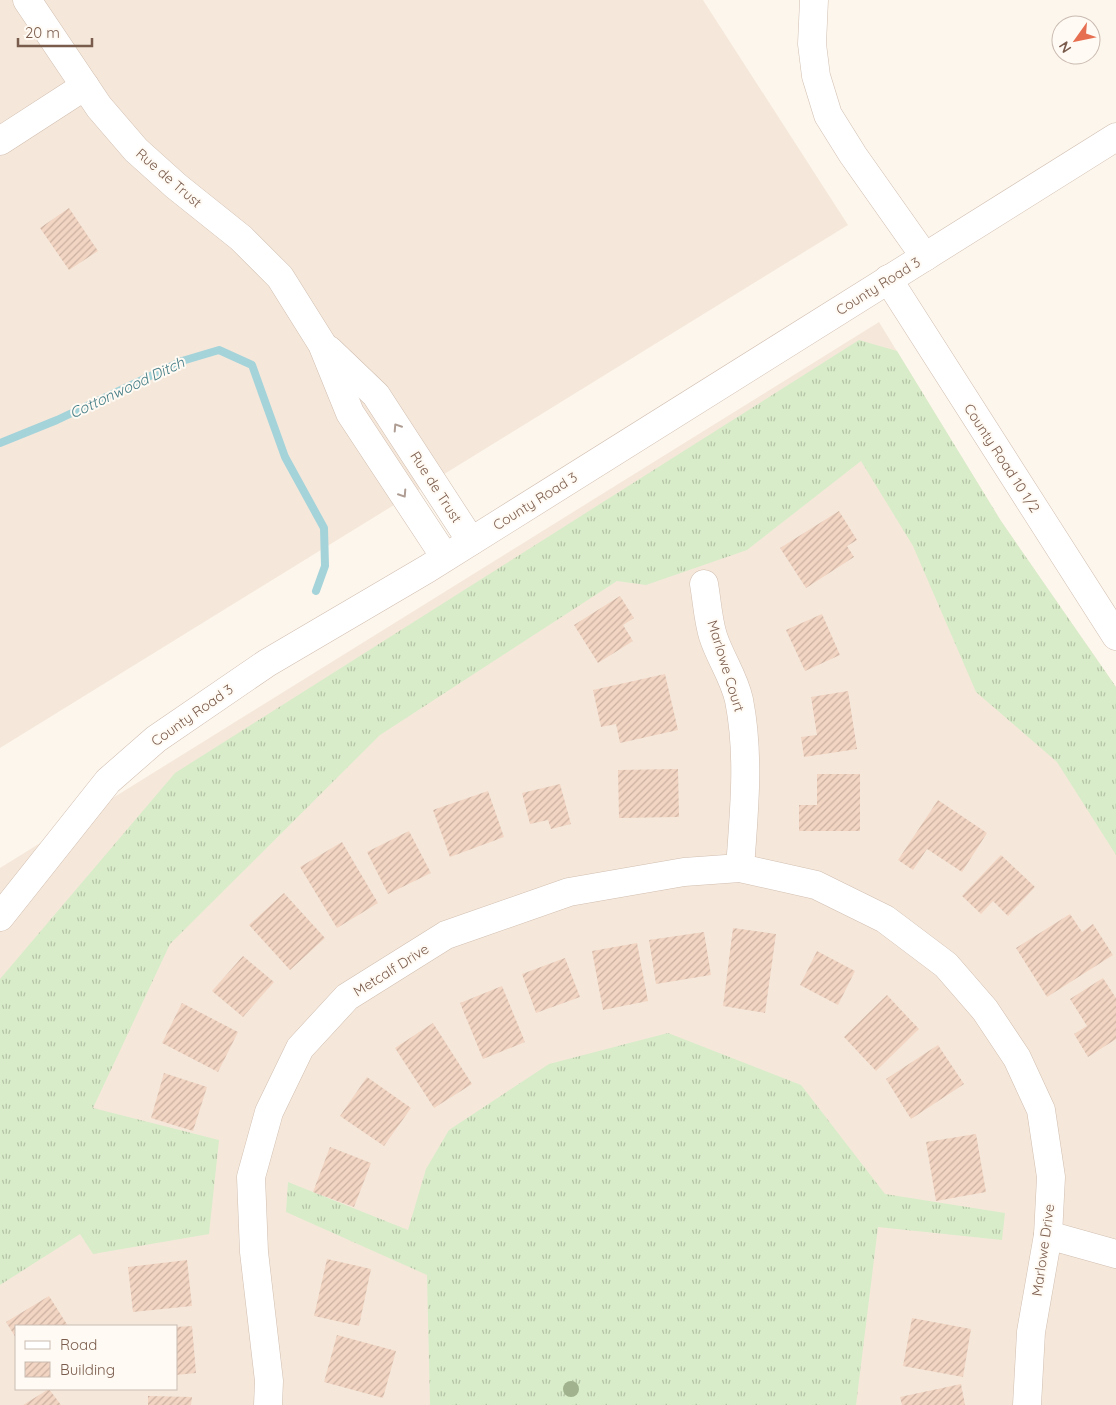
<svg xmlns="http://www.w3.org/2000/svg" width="1116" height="1405" font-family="Quicksand,sans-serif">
<defs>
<pattern id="grass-tufts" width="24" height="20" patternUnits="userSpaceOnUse" patternTransform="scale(1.25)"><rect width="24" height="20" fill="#d8ecc9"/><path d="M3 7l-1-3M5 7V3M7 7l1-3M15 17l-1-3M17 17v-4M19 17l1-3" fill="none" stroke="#b4c2a5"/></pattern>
<pattern id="building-hatch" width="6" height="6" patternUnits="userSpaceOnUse" patternTransform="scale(1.25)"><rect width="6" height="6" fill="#f3d5c3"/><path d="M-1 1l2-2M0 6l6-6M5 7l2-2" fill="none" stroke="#cab0a1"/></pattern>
</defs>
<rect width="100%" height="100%" fill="#fdf6ec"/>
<!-- residential -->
<g fill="#f5e8da" fill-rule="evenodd">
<polygon points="0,0 703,0 848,225 0,748"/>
<path d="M 879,322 L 1001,521 L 1116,687 L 1116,1405 L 0,1405 L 0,868 ZM 16,1326 L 176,1326 L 176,1389 L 16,1389 Z"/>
</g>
<!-- grass -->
<g fill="url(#grass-tufts)">
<polygon points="859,340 897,351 1001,521 1116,687 1116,855 1057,762 976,692 913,546 861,461 747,550 646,585 617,581 380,735 170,944 93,1108 219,1140 209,1234 93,1254 80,1234 0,1285 0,979 175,773"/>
<polygon points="668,1033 801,1085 885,1194 1005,1213 1002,1240 878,1227 856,1405 430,1405 427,1275 286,1212 288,1182 408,1230 426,1169 449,1130 549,1064"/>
</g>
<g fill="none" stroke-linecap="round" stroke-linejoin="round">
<!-- stream -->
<polyline stroke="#a5d3da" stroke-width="8" points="0,443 57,420 182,361 219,350 252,365 285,457 324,528 325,566 316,591"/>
</g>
<!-- building -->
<g fill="url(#building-hatch)">
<polygon points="69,208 98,251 69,270 40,228"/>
<polygon points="839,511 857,540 847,546 854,557 806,588 780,548"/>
<polygon points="620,596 634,618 623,625 633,641 598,663 574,625"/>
<polygon points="822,614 840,655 805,671 786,630"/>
<polygon points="665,674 678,730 620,743 616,724 601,727 593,690"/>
<polygon points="848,691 857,749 804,757 801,737 817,735 811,697"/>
<polygon points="678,769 679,817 619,818 618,770"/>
<polygon points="817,774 860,774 860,831 799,831 799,805 817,805"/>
<polygon points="560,784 571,824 551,829 548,820 530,824 522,793"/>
<polygon points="488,791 504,837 450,857 433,810"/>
<polygon points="938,800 987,833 962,872 927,849 913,870 898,860"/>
<polygon points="409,831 431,873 388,894 367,852"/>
<polygon points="342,842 378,903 337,928 300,867"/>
<polygon points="1001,855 1035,887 1008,916 993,901 981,914 962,896"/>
<polygon points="284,893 325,938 290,970 249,925"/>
<polygon points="1070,914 1082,932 1093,924 1113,955 1047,997 1016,948"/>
<polygon points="733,928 776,934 765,1013 723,1006"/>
<polygon points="704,932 711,975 656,984 649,940"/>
<polygon points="637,943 648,1001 603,1010 592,951"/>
<polygon points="817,951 855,971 838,1005 800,985"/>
<polygon points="243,956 274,982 243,1017 212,991"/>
<polygon points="565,958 580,997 536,1013 522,974"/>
<polygon points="1103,978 1116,998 1116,1039 1088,1057 1074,1034 1087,1026 1070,999"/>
<polygon points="502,986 525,1042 483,1059 460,1003"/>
<polygon points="887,995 919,1029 876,1071 844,1037"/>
<polygon points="182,1003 238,1032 218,1072 162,1043"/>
<polygon points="433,1023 472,1084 434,1108 395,1048"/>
<polygon points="938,1045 964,1084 911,1119 886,1079"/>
<polygon points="164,1073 207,1087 193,1131 151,1118"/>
<polygon points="367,1077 411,1108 384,1146 340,1116"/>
<polygon points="976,1134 986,1192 936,1201 926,1142"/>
<polygon points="330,1147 371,1163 354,1207 313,1192"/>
<polygon points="327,1259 371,1269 359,1326 314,1316"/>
<polygon points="187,1260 192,1306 133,1312 128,1267"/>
<polygon points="49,1296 68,1326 16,1326 16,1338 6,1322"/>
<polygon points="912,1318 971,1329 963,1377 903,1366"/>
<polygon points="192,1326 196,1373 176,1375 176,1327"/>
<polygon points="337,1335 396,1351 383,1398 324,1382"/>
<polygon points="961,1384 965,1405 902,1405 900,1397"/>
<polygon points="49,1389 61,1405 23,1405"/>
<polygon points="148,1396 192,1397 191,1405 148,1405"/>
</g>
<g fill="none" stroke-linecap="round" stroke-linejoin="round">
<!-- minor casing -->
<g stroke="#d1beb0" stroke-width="29">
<g id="minor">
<polyline points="27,0 99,107 136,150 176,186 241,238 280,277 322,344 350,413 445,557"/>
<polyline points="814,0 812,44 816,76 828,115 853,155 925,257"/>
<polyline points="0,141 85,86"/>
<polyline points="888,279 1116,636"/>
<polyline points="329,350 376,395 471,541"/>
<path d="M 704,584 C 707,601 708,620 713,636 C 720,658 734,677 739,700 C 750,756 744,812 740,868"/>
<polyline points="0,917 108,781 156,739 267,663 427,569 1116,137"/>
<polyline points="1048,1235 1116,1254"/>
<polyline points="268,1405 269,1381 254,1252 251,1177 269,1112 300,1048 347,997 446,935 569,892 684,872 740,868 816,885 885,919 946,965 985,1010 1017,1058 1041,1110 1051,1177 1048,1235 1031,1332 1027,1405"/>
</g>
</g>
<!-- minor -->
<use href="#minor" stroke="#fff" stroke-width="28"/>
</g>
<!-- trees -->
<circle fill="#a0b28e" cx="571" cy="1389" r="8"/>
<!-- one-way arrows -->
<defs><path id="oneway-chevron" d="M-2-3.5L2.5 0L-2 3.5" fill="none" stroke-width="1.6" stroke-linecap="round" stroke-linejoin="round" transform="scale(1.25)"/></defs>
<g stroke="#af9d94">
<use href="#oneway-chevron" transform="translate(397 427) rotate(-123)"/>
<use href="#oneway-chevron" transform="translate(403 494) rotate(57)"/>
</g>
<g text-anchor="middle" stroke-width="4" stroke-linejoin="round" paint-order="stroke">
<!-- street labels -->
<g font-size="14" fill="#7a5c4d" stroke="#fffaf3">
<text transform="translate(169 178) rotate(41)" y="5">Rue de Trust</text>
<text transform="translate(878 286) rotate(-32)" y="5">County Road 3</text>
<text transform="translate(1002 458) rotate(57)" y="5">County Road 10 1/2</text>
<text transform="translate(436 487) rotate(57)" y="5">Rue de Trust</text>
<text transform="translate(535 501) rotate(-32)" y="5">County Road 3</text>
<text transform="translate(726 666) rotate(73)" y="5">Marlowe Court</text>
<text transform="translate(192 715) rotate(-35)" y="5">County Road 3</text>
<text transform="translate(391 970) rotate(-32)" y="5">Metcalf Drive</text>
<text transform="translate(1043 1250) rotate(-82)" y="5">Marlowe Drive</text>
</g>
<!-- water labels -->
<g font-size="15" font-style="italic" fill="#437c86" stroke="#fffaf3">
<text transform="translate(127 388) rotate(-25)" y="5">Cottonwood Ditch</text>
</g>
</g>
<!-- legend -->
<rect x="15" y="1325" width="162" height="65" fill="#fffaf3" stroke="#cabbb1"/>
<rect x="25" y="1341" width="25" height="8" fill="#ffffff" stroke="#cabbb1"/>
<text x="60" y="1350" font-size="15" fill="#7a5c4d">Road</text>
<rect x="25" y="1362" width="25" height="15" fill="url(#building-hatch)" stroke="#cabbb1"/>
<text x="60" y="1375" font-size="15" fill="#7a5c4d">Building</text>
<!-- north arrow -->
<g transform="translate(1076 40) rotate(237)"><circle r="24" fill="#fffaf3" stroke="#cabbb1"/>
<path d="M0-4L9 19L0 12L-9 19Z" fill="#e76f51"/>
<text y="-8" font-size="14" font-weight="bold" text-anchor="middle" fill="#7a5c4d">N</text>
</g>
<!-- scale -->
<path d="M18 38v8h74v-8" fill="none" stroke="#7a5c4d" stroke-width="2.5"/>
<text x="25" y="38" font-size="15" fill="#7a5c4d" stroke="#fffaf3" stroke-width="4" paint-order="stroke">20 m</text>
</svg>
